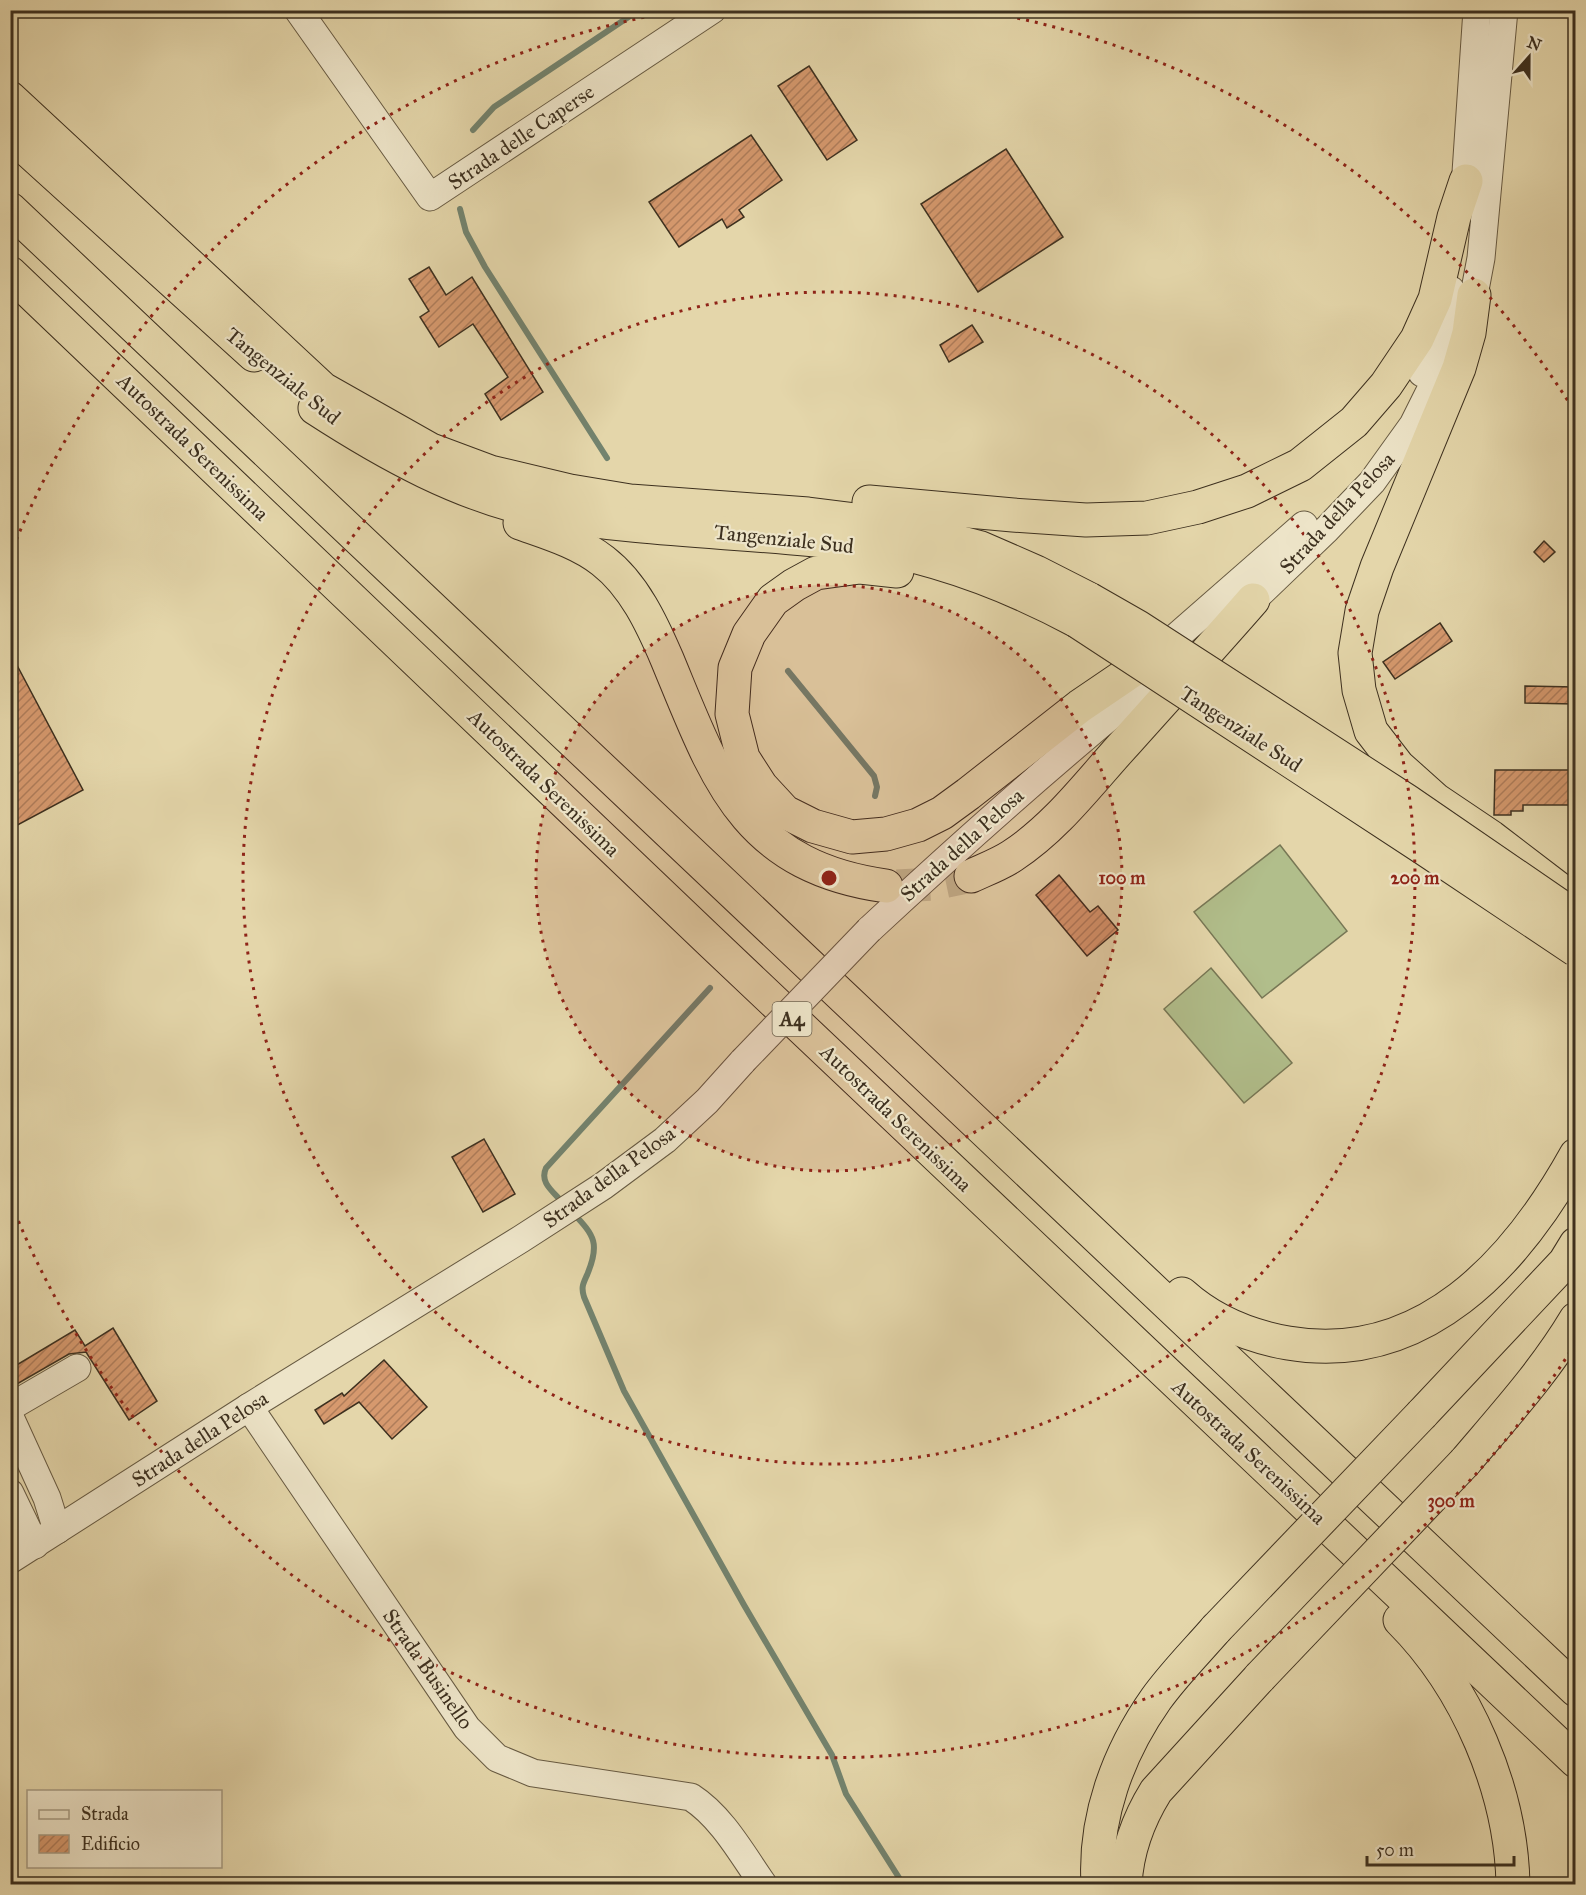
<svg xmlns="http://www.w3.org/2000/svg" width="1586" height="1895" font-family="'IM FELL Great Primer',serif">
<defs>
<pattern id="building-hatch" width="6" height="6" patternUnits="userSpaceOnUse" patternTransform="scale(1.5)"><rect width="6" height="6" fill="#d6996e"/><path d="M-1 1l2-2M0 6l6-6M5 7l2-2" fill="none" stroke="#af7d5a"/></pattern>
</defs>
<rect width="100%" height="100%" fill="#e4d6aa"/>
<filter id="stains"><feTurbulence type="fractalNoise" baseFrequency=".00333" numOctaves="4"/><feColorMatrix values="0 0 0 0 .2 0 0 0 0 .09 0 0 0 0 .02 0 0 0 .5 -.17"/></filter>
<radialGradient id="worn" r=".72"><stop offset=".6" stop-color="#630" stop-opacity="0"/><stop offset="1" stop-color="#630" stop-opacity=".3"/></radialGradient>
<!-- grass -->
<g fill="#b1be8b" stroke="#775" stroke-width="1.5">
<polygon points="1280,845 1347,931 1262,998 1194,912"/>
<polygon points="1211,968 1292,1063 1244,1103 1164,1009"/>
</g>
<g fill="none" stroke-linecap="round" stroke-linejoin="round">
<!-- stream -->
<g stroke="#73836e" stroke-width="6">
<polyline points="473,130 494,107 639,10"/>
<polyline points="460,209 466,232 485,267 607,458"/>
<polyline points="788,671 874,776 877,787 875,796"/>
<path d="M 563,1203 C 554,1192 539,1183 546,1168 L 710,988"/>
<path d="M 573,1213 C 595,1236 600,1244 587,1275 C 583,1284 581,1287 584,1297 L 624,1391 L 744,1605 L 832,1755 L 846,1794 L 903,1884"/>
</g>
</g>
<!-- building -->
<g fill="url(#building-hatch)" stroke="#3d301f" stroke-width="1.5">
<polygon points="809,66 857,140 827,160 778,86"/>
<polygon points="751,135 782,180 739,210 744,217 727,228 722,219 679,247 649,202"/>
<polygon points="1006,149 1063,237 978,292 921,204"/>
<polygon points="429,267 446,295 472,277 543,392 501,420 485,394 508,377 473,324 439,347 420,317 429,311 409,279"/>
<polygon points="972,325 983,342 949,362 940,345"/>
<polygon points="1544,541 1555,552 1544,562 1534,552"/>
<polygon points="1440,623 1452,641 1395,679 1383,662"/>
<polygon points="10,652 83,790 10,829"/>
<polygon points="1525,686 1575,687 1575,704 1525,703"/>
<polygon points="1495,770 1575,770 1575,805 1523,805 1523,811 1511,811 1511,815 1494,815"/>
<polygon points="1059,875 1090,912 1098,906 1118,930 1087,956 1036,895"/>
<polygon points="484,1139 515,1194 483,1212 452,1157"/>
<polygon points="113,1328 157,1401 129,1420 86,1352 69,1354 10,1388 10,1369 75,1330 85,1346"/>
<polygon points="384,1360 427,1407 392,1439 359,1402 324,1424 315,1410 342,1393 344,1396"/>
</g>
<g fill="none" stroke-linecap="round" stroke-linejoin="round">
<!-- highway-tunnel -->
<polyline stroke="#c3b58e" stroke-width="33" stroke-dasharray="33 16" stroke-linecap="butt" points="897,886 933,884 971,876"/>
<!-- minor casing -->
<g stroke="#675a42" stroke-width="29">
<g id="minor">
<polyline points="298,10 430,197 712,10"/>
<polyline points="1464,202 1477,10"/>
<polyline points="1466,312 1474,295 1481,258 1504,10"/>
<polyline points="1422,373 1440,331 1451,290"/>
<polyline points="1237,614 1253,600 1327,529 1372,482 1413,425 1449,353"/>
<polyline points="1152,658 1304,525"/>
<path d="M 869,930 C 968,838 1069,748 1174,664"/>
<polyline points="10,1407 77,1368"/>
<path d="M 249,1407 L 467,1728 L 497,1758 L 533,1773 L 691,1797 C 722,1817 742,1854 763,1884"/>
<polyline points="10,1417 47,1498 57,1530"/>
<polyline points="10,1493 35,1545"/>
<polyline points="10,1560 249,1407 521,1239 603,1186 665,1140 707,1101 743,1061"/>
</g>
</g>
<!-- highway casing -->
<g stroke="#3d301f" stroke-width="35">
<g id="highway">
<polyline points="10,98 323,389 431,450 490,472 570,491 630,501 808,514 888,524 981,548 1036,572 1089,599"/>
<polyline points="10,134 254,355"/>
<polyline points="10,209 1576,1690"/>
<polyline points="10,273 711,942 1576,1761"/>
<polyline points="1474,295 1469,333 1459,368 1377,567 1362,611 1355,653 1359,690 1371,731 1398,766 1436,800 1491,837 1559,889"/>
<path d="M 315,408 C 386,454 461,496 545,513 C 646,532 749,531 851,544 C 931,555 1006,583 1077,621"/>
<polyline points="869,502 1013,515 1086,520 1147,518 1198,507 1247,491 1300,465 1354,422 1386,385 1417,339 1435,299 1454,217 1466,181"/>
<path d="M 520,523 C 548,533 579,542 603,561 C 634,585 652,624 667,659 C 716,777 743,866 886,886"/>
<polyline points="897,571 860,567 816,573 794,585 773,600 749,634 735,668 732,714 743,758 761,786 785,812 813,826 852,837 886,834 918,825 942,813 968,794 1080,706 1158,653"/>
<path d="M 971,876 C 984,870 1000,864 1012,856 C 1058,826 1091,780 1128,740 C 1170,693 1212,647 1253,600"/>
<path d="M 1182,1294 C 1212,1321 1248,1336 1288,1343 C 1423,1366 1516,1263 1576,1155"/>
<polyline points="1422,1414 1565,1262 1576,1244"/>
<path d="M 1465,1462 C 1504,1416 1545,1371 1576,1319"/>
<path d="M 1400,1620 C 1467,1687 1511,1790 1513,1884"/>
<path d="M 1098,1884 C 1094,1818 1118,1753 1156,1699 C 1174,1674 1196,1652 1216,1629"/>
<path d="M 1125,1884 C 1127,1851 1138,1820 1156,1791 L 1260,1677"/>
</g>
</g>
<!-- minor -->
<use href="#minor" stroke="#ede4c8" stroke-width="27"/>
<!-- highway -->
<use href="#highway" stroke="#e4d6aa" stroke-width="33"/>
<!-- minor-bridge casing -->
<g stroke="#675a42" stroke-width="29" stroke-linecap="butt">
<polyline id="minor-bridge" points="743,1061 869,930"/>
</g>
<!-- highway-bridge casing -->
<g stroke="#3d301f" stroke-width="35" stroke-linecap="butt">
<g id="highway-bridge">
<polyline points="1089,599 1138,627 1407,801 1576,917"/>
<polyline points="1077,621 1425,849 1576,950"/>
<polyline points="1216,1629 1422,1414"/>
<polyline points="1260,1677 1465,1462"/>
</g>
</g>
<!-- minor-bridge -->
<use href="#minor-bridge" stroke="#ede4c8" stroke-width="27"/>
<!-- highway-bridge -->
<use href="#highway-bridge" stroke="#e4d6aa" stroke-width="33"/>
</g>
<!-- distance rings -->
<circle cx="829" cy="878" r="293" fill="#8f2418" fill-opacity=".12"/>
<g fill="none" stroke="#8f2418" stroke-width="3" stroke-dasharray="3 6">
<circle cx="829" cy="878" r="293"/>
<circle cx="829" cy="878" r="586"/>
<path d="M1575 1344A880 880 0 0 1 13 1208M13 548A880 880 0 0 1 676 11M982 11A880 880 0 0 1 1575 412"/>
</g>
<g text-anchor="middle" stroke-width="4.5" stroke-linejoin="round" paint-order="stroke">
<!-- shield labels -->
<rect fill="#ede4c8" stroke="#726652" stroke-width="1.5" x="772.5" y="1002" width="39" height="34" rx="4.5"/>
<g font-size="20" font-weight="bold" fill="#3d301f">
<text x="792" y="1026">A4</text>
</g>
<!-- street labels -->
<g font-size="21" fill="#3d301f" stroke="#ede4c8">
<text transform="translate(521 137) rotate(-34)" y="7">Strada delle Caperse</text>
<text transform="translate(283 376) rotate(39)" y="7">Tangenziale Sud</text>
<text transform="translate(193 447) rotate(44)" y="7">Autostrada Serenissima</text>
<text transform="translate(1337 513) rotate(-47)" y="7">Strada della Pelosa</text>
<text transform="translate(784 539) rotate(6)" y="7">Tangenziale Sud</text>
<text transform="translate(1241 729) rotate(33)" y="7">Tangenziale Sud</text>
<text transform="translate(544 783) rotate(44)" y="7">Autostrada Serenissima</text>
<text transform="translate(962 845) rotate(-42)" y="7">Strada della Pelosa</text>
<text transform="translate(896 1118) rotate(44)" y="7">Autostrada Serenissima</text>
<text transform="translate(609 1177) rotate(-36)" y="7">Strada della Pelosa</text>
<text transform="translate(200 1439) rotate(-33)" y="7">Strada della Pelosa</text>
<text transform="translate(1249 1452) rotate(43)" y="7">Autostrada Serenissima</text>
<text transform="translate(428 1669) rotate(55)" y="7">Strada Businello</text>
</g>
</g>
<circle cx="829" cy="878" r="9" fill="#8f2418" stroke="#ede4c8" stroke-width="3"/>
<g font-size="18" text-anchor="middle" font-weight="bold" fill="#8f2418" stroke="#ede4c8" stroke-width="4.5" stroke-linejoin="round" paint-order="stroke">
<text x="1122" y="884">100 m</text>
<text x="1415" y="884">200 m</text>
<text x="1451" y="1507">300 m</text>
</g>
<!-- margin -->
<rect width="1586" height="1895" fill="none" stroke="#e4d6aa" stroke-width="36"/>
<rect x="12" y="12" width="1562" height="1871" fill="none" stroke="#3d301f" stroke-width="3"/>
<rect x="18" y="18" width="1550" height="1859" fill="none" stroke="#3d301f" stroke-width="1.5"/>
<!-- legend -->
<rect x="27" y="1790" width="195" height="78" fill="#ede4c8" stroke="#a79c84" stroke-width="1.5"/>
<rect x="39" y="1810" width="30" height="9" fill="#ede4c8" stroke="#a79c84" stroke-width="1.5"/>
<text x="81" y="1820" font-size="18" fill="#3d301f">Strada</text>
<rect x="39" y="1835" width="30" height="18" fill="url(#building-hatch)" stroke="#a79c84" stroke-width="1.5"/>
<text x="81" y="1850" font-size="18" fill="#3d301f">Edificio</text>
<!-- north arrow -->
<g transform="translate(1529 57) rotate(21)" stroke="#ede4c8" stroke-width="4.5" paint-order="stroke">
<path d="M0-4.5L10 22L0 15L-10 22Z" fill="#3d301f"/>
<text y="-9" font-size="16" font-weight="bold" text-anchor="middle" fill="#3d301f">N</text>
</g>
<!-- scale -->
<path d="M1367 1856v9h147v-9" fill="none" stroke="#3d301f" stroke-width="3"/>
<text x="1376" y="1856" font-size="18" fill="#3d301f" stroke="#ede4c8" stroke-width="4.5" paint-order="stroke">50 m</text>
<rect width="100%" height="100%" filter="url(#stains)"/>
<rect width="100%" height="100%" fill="url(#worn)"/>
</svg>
